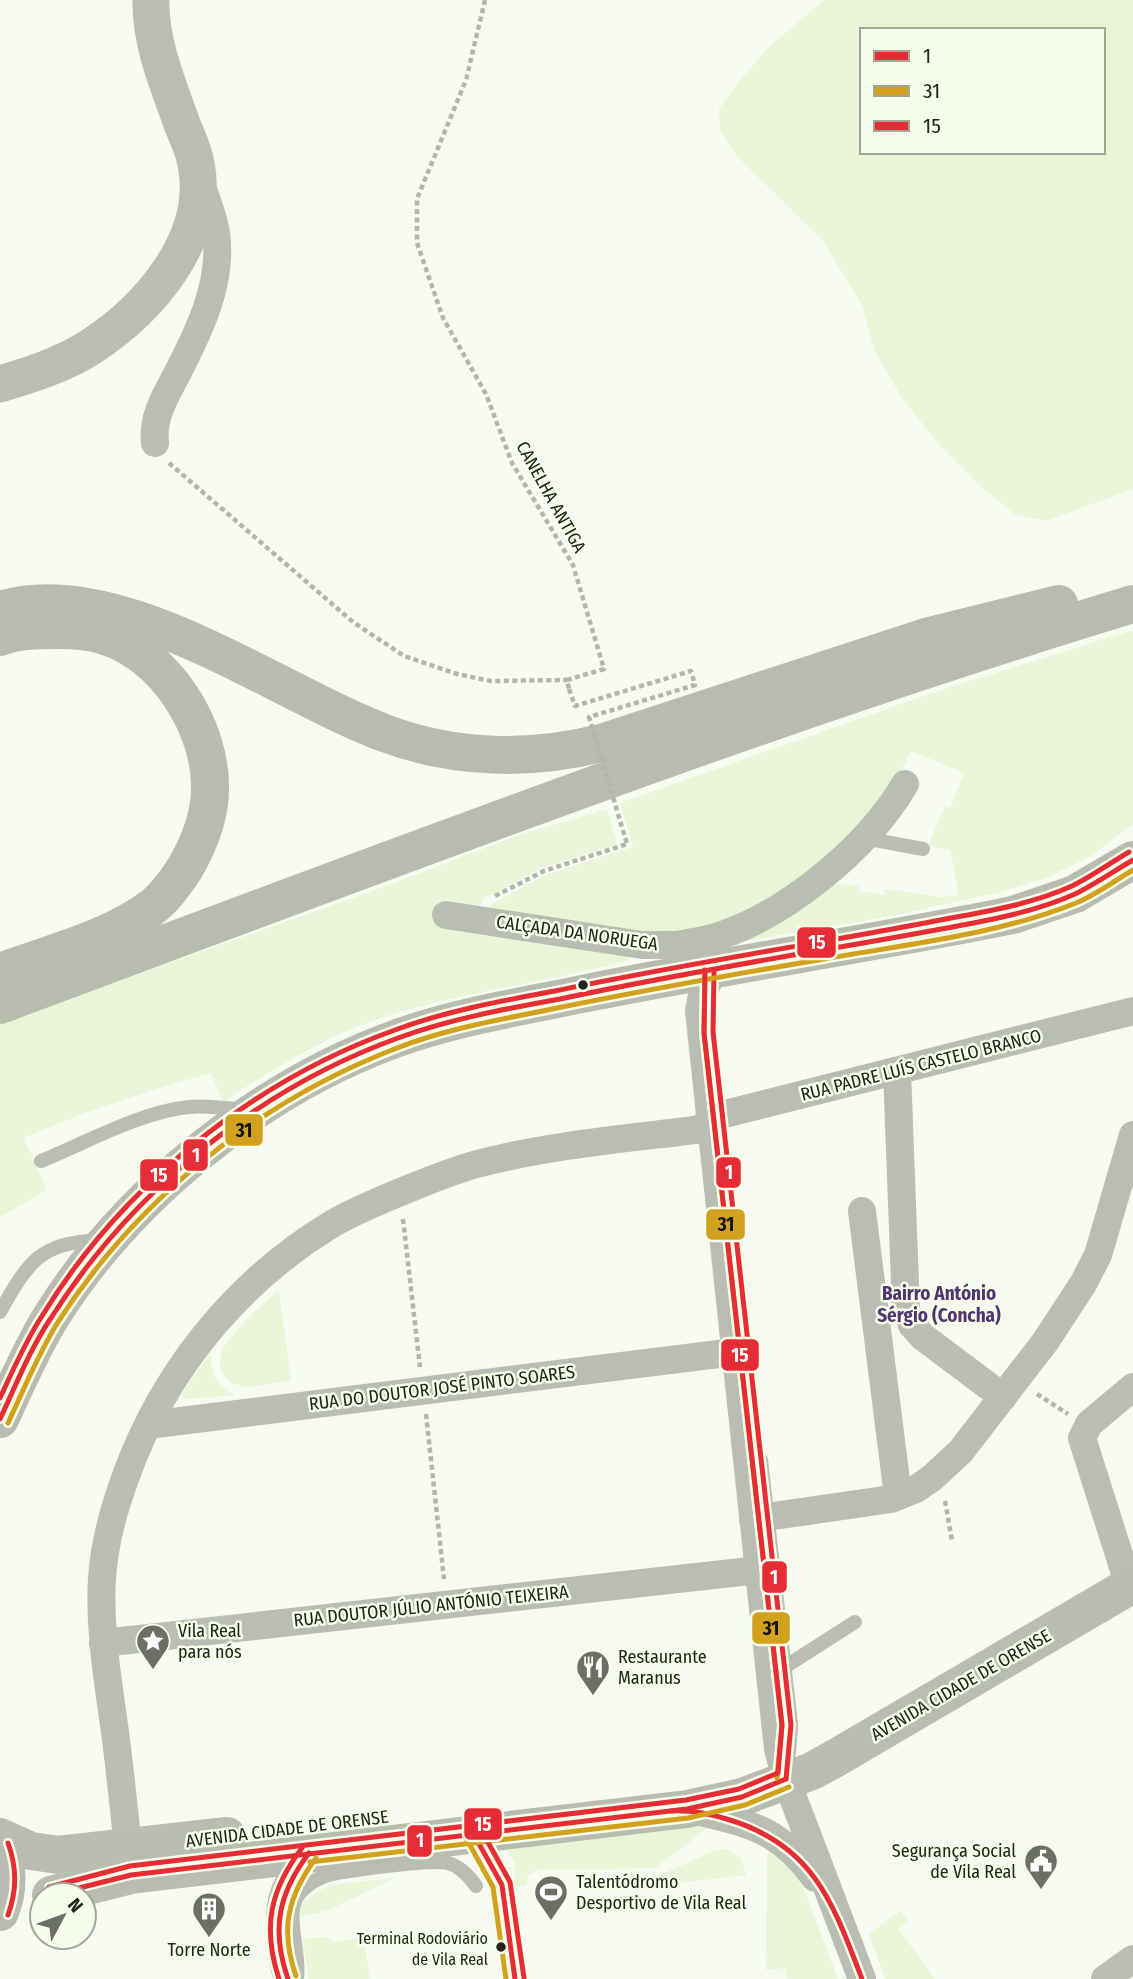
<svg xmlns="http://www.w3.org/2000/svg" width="1133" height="1979" font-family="'Fira Sans Condensed',sans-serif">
<rect width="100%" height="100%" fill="#f6faf0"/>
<!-- green -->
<g fill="#eaf5d5" fill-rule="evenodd">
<path d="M 824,0 L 1133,0 L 1133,489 L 1046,521 L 1014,514 L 977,483 L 936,441 L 902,398 L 875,352 L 862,305 L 822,240 L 737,156 L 720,131 L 719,109 L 739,81 L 770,46 ZM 862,30 L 1103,30 L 1103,152 L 862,152 Z"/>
<polygon points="1133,630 1133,824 1091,856 1046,878 1000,892 897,915 726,944 819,884 859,885 859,891 884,895 885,889 939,897 959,895 950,850 928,846 945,806 950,808 964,773 911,751 898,777 883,799 824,860 748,913 688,933 637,935 489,913 492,904 545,875 633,847 620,803 935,692"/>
<path d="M 607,809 L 617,844 L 542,868 L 483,899 L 479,911 L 626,955 L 629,960 C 548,982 464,992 383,1017 C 328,1035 271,1070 223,1102 L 211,1073 C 147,1091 85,1111 24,1138 L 47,1190 L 0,1217 L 0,1023 L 378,889 L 519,835 Z"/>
<path d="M 279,1290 L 291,1381 L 247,1387 L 231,1383 C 226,1378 220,1372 220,1364 C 217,1341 263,1305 279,1290 Z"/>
<path d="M 211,1352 C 210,1372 216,1387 236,1395 L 185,1399 L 182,1394 Z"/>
<polygon points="717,1821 655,1868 537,1870 528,1875 526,1885 515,1886 514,1860 503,1847"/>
<polygon points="727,1849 741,1858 746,1875 632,1888 713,1851"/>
<polygon points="772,1853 796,1877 804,1889 838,1979 787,1979 785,1968 766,1970 767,1859 768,1854"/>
<polygon points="395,1878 329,1910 300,1917 302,1904 318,1891 331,1885"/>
<polygon points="900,1911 908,1921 898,1928 935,1979 885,1979 869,1934"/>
<polygon points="324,1937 335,1942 357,1938 364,1940 370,1979 308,1979 303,1939"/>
</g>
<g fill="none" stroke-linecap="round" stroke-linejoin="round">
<!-- path -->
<g stroke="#b1b5ab" stroke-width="4.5" stroke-dasharray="5 3.5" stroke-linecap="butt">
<polyline points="485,0 466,80 417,199 417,243 443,318 486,394 512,463 573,565 604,669 567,680 569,689"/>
<polyline points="169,463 353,622 404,656 457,674 491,681 567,680"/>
<polyline points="495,896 544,871 627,844"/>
<polyline points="403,1219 420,1367"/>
<polyline points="1037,1394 1068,1414"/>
<polyline points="426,1414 444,1579"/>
<polyline points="945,1501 952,1541"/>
</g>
<!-- service -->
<g stroke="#babeb2" stroke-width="14">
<polyline points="864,838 923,849"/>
<path d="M 41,1161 C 85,1143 143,1111 189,1107 C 207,1105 226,1108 244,1110"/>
<path d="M 0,1312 C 26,1266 40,1240 99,1241"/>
<polyline points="761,1460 789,1706 791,1725 789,1753"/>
<polyline points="780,1670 855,1622"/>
<polyline points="475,1837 496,1871 503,1889 515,1979"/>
<path d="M 297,1979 C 301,1955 286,1920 296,1899 C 302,1887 313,1881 325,1876 C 342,1871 433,1859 448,1863 C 460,1866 469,1876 476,1886"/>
</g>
<!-- minor -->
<g stroke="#babeb2" stroke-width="28">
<path d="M 155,443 C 152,416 166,395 178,372 C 200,329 223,282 216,233 C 213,215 206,198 200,181"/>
<polyline points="446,915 642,945 677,945 709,939"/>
<polyline points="897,1071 906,1310 912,1325 923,1337 1003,1397"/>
<polyline points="709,1118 1133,1011"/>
<polyline points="862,1211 898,1496"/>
<polyline points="148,1425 735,1352"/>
<polyline points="753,1519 891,1499 916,1489 932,1478 961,1451 1045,1342 1083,1284 1098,1255 1133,1135"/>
<polyline points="1129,1586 1082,1438 1089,1424 1133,1387"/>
<polyline points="103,1643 759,1570"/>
<path d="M 693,1810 C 750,1824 778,1828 815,1878"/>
<path d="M 128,1848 C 124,1809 120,1770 115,1732 C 108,1681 99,1630 102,1578 C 105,1535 118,1495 134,1455 C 174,1359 243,1278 332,1224 C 358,1209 386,1198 413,1187 C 435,1178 457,1169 481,1163 C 555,1144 634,1138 711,1128"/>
<path d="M 288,1979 C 283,1966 282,1954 281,1940 C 276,1900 285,1884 309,1853"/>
<path d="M 862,1979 L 786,1779 L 778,1749 L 699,1011 L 702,995 L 714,970 L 709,939 C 782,919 867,849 905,784"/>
<polyline points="1105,1979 1133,1959"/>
</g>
<!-- tertiary -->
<path stroke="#babeb2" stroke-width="37" d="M 0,384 C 30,375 62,365 89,348 C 148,310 211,239 196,164 C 194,150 187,137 182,124 C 168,84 150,43 151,0"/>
<!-- secondary -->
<g stroke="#b8bdaf" stroke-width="38">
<path d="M 0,1419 C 16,1385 31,1349 51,1317 C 127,1195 260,1088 395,1039 C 455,1017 520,1007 582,994 C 725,965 870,944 1013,915 L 1075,894 L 1133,860"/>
<polyline points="0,1837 31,1851 58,1855 227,1836"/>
<path d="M 0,1846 C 9,1869 9,1889 0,1912"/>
<polyline points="51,1895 131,1875 687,1809 742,1797 812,1771 834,1759 1133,1584"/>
</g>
<!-- trunk -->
<g stroke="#b8bcae" stroke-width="38">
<path d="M 0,610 C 117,573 278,694 387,734 C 455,759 531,761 601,743 L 926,637 L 1059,604"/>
<path d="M 0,637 C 18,630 39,630 57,630 C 72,630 91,631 105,636 C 165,654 211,727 210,788 C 210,816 199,844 185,868 C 176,882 165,898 151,908 C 110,939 48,954 0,972"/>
<path d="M 0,1005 C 375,866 750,720 1133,604"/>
</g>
<!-- path-bridge -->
<polyline stroke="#b1b5ab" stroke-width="4.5" stroke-dasharray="5 3.5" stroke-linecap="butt" points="569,689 575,706 691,671 695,685 589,717 627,844"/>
<!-- bus-1 casing -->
<g stroke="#f7ffeb" stroke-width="10">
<g id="bus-1">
<polyline points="714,970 713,1032 791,1725 786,1779"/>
<path d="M 0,1419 C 16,1385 30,1349 51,1318 C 131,1192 257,1089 398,1038 C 450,1019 505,1009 560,999 C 645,981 730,966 816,951 C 859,944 903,936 947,928 C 990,920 1035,912 1075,894 C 1095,884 1114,871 1133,860"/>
<path d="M 671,1811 C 691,1810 711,1814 730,1820 C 814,1846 833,1903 862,1979"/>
<polyline points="473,1833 502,1885 515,1979"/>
<polyline points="51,1895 131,1875 687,1809 742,1797 786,1779"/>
<path d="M 288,1979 C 271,1930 278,1894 309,1853"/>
</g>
</g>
<!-- bus-2 casing -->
<g stroke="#f7ffeb" stroke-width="10">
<g id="bus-2">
<polyline points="705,970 704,1033 782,1725 777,1778"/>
<path d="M 8,1423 C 24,1389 38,1354 58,1322 C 138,1198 259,1101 397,1048 C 448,1028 504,1019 557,1008 C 646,990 735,974 824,959 C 908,944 996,935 1076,903 C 1096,895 1114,881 1133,870"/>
<polyline points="466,1838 493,1887 506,1979"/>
<polyline points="310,1862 688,1818 745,1805 789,1787"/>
<path d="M 296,1976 C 280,1930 287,1897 316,1858"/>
</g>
</g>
<!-- bus-3 casing -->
<g stroke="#f7ffeb" stroke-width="10">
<g id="bus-3">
<path d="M 0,1398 C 13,1370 25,1342 42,1316 C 121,1187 252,1081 395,1030 C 446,1011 501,1001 555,991 C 641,973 728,958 814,943 C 860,935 905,927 951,918 C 991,911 1034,903 1072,886 C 1091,877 1110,863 1129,852"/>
<polyline points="480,1828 510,1882 524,1978"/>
<path d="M 8,1843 C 17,1868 17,1890 8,1915"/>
<polyline points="49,1887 130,1866 686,1800 739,1789 778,1773 782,1725 704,1033 705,970"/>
<path d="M 279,1979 C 262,1927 270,1890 302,1848"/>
</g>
</g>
<!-- bus-1 -->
<use href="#bus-1" stroke="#e62c34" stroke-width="5"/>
<!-- bus-2 -->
<use href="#bus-2" stroke="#d2a11d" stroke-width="5"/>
<!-- bus-3 -->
<use href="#bus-3" stroke="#e62c34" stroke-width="5"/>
</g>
<!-- icons -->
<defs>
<g id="sight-pin" transform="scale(1.75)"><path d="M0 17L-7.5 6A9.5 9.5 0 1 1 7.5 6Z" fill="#6c6f66" stroke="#f7ffeb"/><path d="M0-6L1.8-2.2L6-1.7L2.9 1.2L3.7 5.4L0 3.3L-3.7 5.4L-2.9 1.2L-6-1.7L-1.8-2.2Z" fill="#fff"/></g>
<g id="restaurant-pin" transform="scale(1.75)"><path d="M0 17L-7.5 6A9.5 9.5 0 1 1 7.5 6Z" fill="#6c6f66" stroke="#f7ffeb"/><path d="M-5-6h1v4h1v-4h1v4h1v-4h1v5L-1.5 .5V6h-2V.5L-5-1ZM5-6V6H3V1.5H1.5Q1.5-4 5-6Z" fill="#fff"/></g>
<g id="civic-pin" transform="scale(1.75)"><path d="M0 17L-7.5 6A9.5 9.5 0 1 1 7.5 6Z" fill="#6c6f66" stroke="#f7ffeb"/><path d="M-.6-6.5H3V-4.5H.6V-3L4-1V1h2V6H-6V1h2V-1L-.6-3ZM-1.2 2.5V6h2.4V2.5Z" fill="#fff"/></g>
<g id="stadium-pin" transform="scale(1.75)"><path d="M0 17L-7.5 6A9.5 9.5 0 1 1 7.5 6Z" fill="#6c6f66" stroke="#f7ffeb"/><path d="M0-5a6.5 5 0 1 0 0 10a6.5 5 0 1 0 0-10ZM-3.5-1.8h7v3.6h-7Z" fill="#fff"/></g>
<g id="building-pin" transform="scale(1.75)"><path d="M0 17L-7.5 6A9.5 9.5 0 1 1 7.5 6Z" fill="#6c6f66" stroke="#f7ffeb"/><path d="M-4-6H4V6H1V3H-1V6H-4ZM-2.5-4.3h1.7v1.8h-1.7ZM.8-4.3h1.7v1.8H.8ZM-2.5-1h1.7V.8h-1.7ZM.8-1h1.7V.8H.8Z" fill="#fff"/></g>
</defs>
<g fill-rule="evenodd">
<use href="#sight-pin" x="153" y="1641"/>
<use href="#restaurant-pin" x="593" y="1667"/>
<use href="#civic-pin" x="1041" y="1861"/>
<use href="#stadium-pin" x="551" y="1892"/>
<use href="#building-pin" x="209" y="1909"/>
</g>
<!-- markers -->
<g fill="#21241b" stroke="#f7ffeb" stroke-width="2.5">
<circle cx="583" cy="985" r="6"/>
<circle cx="501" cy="1947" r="6"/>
</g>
<g text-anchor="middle" stroke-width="5" stroke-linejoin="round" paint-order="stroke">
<!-- bus labels -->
<g font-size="16" fill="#21241b" stroke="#f7ffeb" text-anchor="end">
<text x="488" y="1944">Terminal Rodoviário<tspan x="488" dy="21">de Vila Real</tspan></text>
</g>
<!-- street labels -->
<g font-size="18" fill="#21241b" stroke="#f7ffeb">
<text transform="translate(551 497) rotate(61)" y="6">CANELHA ANTIGA</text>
<text transform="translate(577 933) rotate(8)" y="6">CALÇADA DA NORUEGA</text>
<text transform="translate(921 1065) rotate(-14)" y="6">RUA PADRE LUÍS CASTELO BRANCO</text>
<text transform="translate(442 1388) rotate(-7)" y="6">RUA DO DOUTOR JOSÉ PINTO SOARES</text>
<text transform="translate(431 1606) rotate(-6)" y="6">RUA DOUTOR JÚLIO ANTÓNIO TEIXEIRA</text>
<text transform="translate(961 1685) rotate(-30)" y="6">AVENIDA CIDADE DE ORENSE</text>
<text transform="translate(287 1829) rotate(-7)" y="6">AVENIDA CIDADE DE ORENSE</text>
</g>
<!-- poi labels -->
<g font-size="18" fill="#21241b" stroke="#f7ffeb" text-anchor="start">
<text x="178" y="1637">Vila Real<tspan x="178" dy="21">para nós</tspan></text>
<text x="618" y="1663">Restaurante<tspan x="618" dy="21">Maranus</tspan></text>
<text x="1016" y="1857" text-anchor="end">Segurança Social<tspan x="1016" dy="21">de Vila Real</tspan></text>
<text x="576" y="1888">Talentódromo<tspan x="576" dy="21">Desportivo de Vila Real</tspan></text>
<text x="209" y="1956" text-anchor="middle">Torre Norte</text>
</g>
<!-- neighbourhood labels -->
<g font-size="19" font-weight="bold" fill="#513570" stroke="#f7ffeb">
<text x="939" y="1300">Bairro António<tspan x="939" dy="22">Sérgio (Concha)</tspan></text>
</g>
</g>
<g stroke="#f7ffeb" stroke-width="2.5">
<rect x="796" y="926" width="41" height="33" rx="7" fill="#e62c34"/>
<rect x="224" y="1113" width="40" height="34" rx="7" fill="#d2a11d"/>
<rect x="182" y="1138" width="27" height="34" rx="7" fill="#e62c34"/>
<rect x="715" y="1156" width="27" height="33" rx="7" fill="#e62c34"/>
<rect x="139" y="1158" width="40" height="34" rx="7" fill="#e62c34"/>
<rect x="705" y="1208" width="41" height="33" rx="7" fill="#d2a11d"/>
<rect x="720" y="1338" width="40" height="34" rx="7" fill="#e62c34"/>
<rect x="761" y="1560" width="27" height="34" rx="7" fill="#e62c34"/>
<rect x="751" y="1611" width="40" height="34" rx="7" fill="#d2a11d"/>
<rect x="463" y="1807" width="40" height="34" rx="7" fill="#e62c34"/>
<rect x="406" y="1824" width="27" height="34" rx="7" fill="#e62c34"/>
</g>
<g font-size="19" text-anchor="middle" font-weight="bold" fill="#fff">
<text x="817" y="949">15</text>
<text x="196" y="1162">1</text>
<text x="729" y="1179">1</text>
<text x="159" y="1182">15</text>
<text x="740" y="1362">15</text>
<text x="774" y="1584">1</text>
<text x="483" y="1831">15</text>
<text x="420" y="1847">1</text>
</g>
<g font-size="19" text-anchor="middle" font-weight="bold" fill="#111">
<text x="244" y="1137">31</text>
<text x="726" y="1231">31</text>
<text x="771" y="1635">31</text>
</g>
<!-- legend -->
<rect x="860" y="28" width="245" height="126" fill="#f7ffeb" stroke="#a1a798" stroke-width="2"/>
<rect x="874" y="51" width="35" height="10" fill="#e62c34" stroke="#a1a798" stroke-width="2"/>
<text x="923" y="63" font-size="21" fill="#21241b">1</text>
<rect x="874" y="86" width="35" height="10" fill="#d2a11d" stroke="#a1a798" stroke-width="2"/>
<text x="923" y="98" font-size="21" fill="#21241b">31</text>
<rect x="874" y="121" width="35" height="10" fill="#e62c34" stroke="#a1a798" stroke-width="2"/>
<text x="923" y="133" font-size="21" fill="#21241b">15</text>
<!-- north arrow -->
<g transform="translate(63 1916) rotate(49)"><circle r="33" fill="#f7ffeb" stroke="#a1a798" stroke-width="2"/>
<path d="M0-5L12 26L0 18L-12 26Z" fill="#6c6f66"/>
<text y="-10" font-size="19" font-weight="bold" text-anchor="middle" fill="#21241b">N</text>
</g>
</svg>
